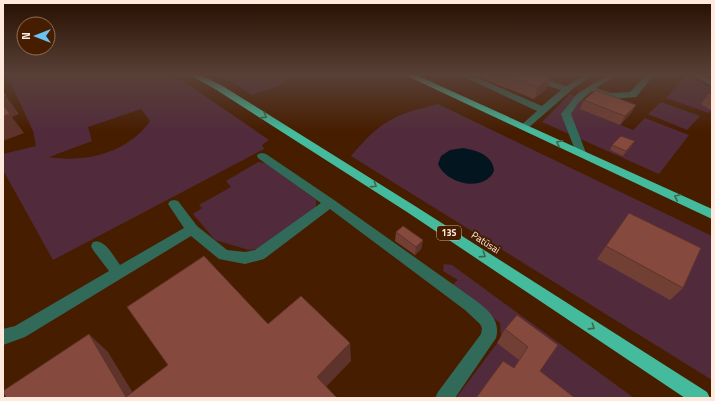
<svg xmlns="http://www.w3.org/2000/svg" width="715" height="401" font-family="'Titillium Web',sans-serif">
<rect width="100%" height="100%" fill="#471d00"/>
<!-- green -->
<g fill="#512b3c" fill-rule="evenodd">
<path d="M 7,75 L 165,75 L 183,81 L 269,140 L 262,145 L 264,149 L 53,260 L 3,170 L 3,154 L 36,146 L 33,131 ZM 141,109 L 150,121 C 128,153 85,163 49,157 L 92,141 L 88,127 Z"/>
<polygon points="220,75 293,75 286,80 281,85 252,95"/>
<polygon points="686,75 712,88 712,108 709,113 666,98"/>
<polygon points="570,94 588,102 581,109 633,130 645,118 689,135 659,174 542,122"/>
<polygon points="661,102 700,116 687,130 648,114"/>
<path d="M 438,104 L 712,236 L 712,380 L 351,156 C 380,121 395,114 438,104 Z"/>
<polygon points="258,162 266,163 316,200 316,205 314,211 258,249 249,250 215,240 193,214 202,208 199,205 231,187 226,181"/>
<polygon points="444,264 452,265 634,398 456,398 501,338 500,323 452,285 458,280 443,271"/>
</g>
<!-- water -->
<path fill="#031620" d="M 463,148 C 476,150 493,155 494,171 C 484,193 446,184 438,164 L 441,156 L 450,150 Z"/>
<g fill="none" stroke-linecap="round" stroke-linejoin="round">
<!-- minor -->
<g fill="#326a5a" fill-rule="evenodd">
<polygon points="460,75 471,75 542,106 561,90 521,77 520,75 532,75 566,86 584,75 594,75 575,87 527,129 524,130 519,127 537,111"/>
<polygon points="607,75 617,75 596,88 611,93 630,92 646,75 654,75 636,97 610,99 592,91 578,103 571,114 586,153 585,155 577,155 561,114 577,94"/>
<polygon points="692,75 702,75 712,80 712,86"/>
<path d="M 262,153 L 266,154 L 334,200 L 475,300 C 488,310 501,320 496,338 L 455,398 L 435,398 L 438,392 L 481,334 L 482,328 L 480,324 L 465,310 L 330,209 L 264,259 L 245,264 L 219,259 L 191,236 L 25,337 L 3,345 L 3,329 L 15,326 L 109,271 L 93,250 L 91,246 L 93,242 C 105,238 113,256 120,265 L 184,228 L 168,204 L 170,201 L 174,200 L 178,201 L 197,226 L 227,250 L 245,252 L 255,250 L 321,203 L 258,158 L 257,156 L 258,154 Z"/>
</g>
<!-- highway -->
<g fill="#44bb9c" fill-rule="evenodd">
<polygon points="190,75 200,75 221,85 415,206 707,392 710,398 685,398 407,212 215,89"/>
<polygon points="405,75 416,75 712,209 712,219"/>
</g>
</g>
<!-- wall -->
<g fill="#723f34">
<polygon points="474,75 544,75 551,77 546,89 534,99"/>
<polygon points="708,94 712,95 712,111 701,104"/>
<polygon points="584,100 636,105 631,113 620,125 580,109"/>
<polygon points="612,145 632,146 623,156 610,150"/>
<polygon points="629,213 683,288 670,300 597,259"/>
<polygon points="396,232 423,240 421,249 415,255 395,241"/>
<polygon points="517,315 540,371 514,368 519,360 497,343 505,329"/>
</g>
<!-- shaded-wall -->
<g fill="#5d332b">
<polygon points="551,77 546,89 534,99 538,87"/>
<polygon points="6,96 19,114 12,117 24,133 3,141 3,97"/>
<polygon points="636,105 631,113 620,125 625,116"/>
<polygon points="635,141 632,146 623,156 626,151"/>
<polygon points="423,240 421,249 415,255 416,247"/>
<polygon points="89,334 108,352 136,398 126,397"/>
<polygon points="350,343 351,361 320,393 317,377"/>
</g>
<!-- building -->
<g fill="#85493d" stroke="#5d332b">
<polygon points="507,75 544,75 551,77 538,87"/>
<polygon points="596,90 636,105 625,116 584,100"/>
<polygon points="3,91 6,96 3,97"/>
<polygon points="708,94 712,95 712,99 707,96"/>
<polygon points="3,105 10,114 3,116"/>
<polygon points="621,136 635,141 626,151 612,145"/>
<polygon points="629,213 701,248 683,288 606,246"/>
<polygon points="403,226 423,240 416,247 396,232"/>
<polygon points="204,256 268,324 301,296 350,343 317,377 337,398 6,398 3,391 89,334 126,397 168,365 127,307"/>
<polygon points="517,315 558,345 540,371 575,398 476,398 503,361 514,368 528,347 505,329"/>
</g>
<!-- one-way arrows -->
<defs><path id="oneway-chevron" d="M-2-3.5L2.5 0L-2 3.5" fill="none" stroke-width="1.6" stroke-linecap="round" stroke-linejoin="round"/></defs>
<g stroke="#466446">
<use href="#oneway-chevron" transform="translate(264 116) rotate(32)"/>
<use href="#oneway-chevron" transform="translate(559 143) rotate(-155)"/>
<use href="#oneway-chevron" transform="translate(374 185) rotate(32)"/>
<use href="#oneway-chevron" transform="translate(677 197) rotate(-155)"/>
<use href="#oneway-chevron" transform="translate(483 255) rotate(33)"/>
<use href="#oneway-chevron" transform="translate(592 327) rotate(33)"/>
</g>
<!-- sky -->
<linearGradient id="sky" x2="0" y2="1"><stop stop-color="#271000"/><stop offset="0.57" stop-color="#584037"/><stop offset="1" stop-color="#584037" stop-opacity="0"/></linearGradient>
<rect width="715" height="131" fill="url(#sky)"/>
<g text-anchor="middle" stroke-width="4" stroke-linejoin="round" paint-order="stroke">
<!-- shield labels -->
<rect fill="#471d00" stroke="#c7ac9a" stroke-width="1" x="437" y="226" width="24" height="14" rx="3"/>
<g font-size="9" font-weight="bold" fill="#fee9dc">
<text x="449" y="236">13S</text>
</g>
<!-- street labels -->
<g font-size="10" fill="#fee9dc" stroke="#471d00">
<text transform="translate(486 242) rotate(33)" y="4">Patūsai</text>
</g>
</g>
<!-- border -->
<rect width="715" height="401" fill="none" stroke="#fee9dc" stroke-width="8"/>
<!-- north arrow -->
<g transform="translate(36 36) rotate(270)"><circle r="19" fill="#471d00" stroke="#906f58"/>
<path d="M0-3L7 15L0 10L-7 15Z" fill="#6ac3f1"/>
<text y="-6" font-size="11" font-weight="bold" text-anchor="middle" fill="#fee9dc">N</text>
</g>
</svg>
